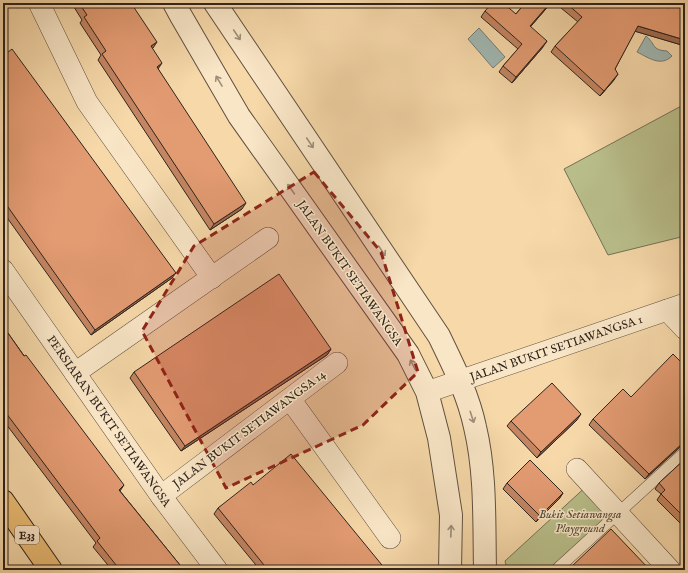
<svg xmlns="http://www.w3.org/2000/svg" width="688" height="573" font-family="'IM FELL English',serif">
<rect width="100%" height="100%" fill="#f6d8a9"/>
<filter id="stains"><feTurbulence type="fractalNoise" baseFrequency=".005" numOctaves="4"/><feColorMatrix values="0 0 0 0 .2 0 0 0 0 .09 0 0 0 0 .02 0 0 0 .5 -.17"/></filter>
<radialGradient id="worn" r=".72"><stop offset=".6" stop-color="#630" stop-opacity="0"/><stop offset="1" stop-color="#630" stop-opacity=".3"/></radialGradient>
<!-- green -->
<g fill="#b9bf8b" stroke="#747154">
<polygon points="685,104 685,236 608,255 564,169"/>
<polygon points="590,483 618,514 556,570 507,570 505,561"/>
</g>
<!-- water -->
<g fill="#a0b8b3" stroke="#737c77">
<polygon points="479,28 505,57 493,68 468,39"/>
<path d="M 646,36 C 656,44 651,50 667,51 L 672,56 C 661,67 649,58 637,52 Z"/>
</g>
<g fill="none" stroke-linecap="round" stroke-linejoin="round">
<!-- service casing -->
<g stroke="#615040" stroke-width="12">
<polyline id="service" points="556,570 685,452"/>
</g>
<!-- minor casing -->
<g stroke="#615040" stroke-width="22">
<g id="minor">
<polyline points="39,3 87,102 212,278"/>
<polyline points="3,270 161,496 217,570"/>
<polyline points="667,310 685,329"/>
<polyline points="75,373 268,238"/>
<polyline points="427,392 685,304"/>
<polyline points="290,399 390,538"/>
<polyline points="577,469 670,570"/>
<polyline points="161,496 337,363"/>
</g>
</g>
<!-- tertiary casing -->
<g stroke="#615040" stroke-width="24">
<g id="tertiary">
<polyline points="174,3 181,16 239,116 408,354 427,392 439,438 451,515 450,570"/>
<path d="M 215,3 L 439,336 C 453,365 468,394 475,427 C 486,473 484,522 485,570"/>
</g>
</g>
<!-- motorway casing -->
<g stroke="#2f231d" stroke-width="24">
<polyline id="motorway" points="3,501 51,570"/>
</g>
<!-- service -->
<use href="#service" stroke="#f9e6c7" stroke-width="11"/>
<!-- minor -->
<use href="#minor" stroke="#f9e6c7" stroke-width="21"/>
<!-- tertiary -->
<use href="#tertiary" stroke="#f9e6c7" stroke-width="22"/>
<!-- motorway -->
<use href="#motorway" stroke="#ebbc74" stroke-width="22"/>
</g>
<!-- wall -->
<g fill="#c38562" stroke="#2f231d">
<polygon points="77,3 131,3 152,48 158,69 242,209 210,230 98,60 101,55 80,23 82,20 74,7"/>
<polygon points="525,3 551,3 530,27 543,47 512,83 499,72 503,66 518,49 481,17 485,11 516,14"/>
<polygon points="555,3 658,3 667,7 668,3 685,3 685,46 635,31 615,69 614,80 600,96 551,52 555,46 578,22"/>
<polygon points="685,49 685,58 682,57"/>
<polygon points="3,56 172,278 91,335 3,212"/>
<polygon points="3,326 120,491 184,570 112,570 93,547 96,543 3,420"/>
<polygon points="331,349 327,355 181,451 130,378 134,372"/>
<polygon points="593,419 684,445 680,447 645,479 589,425"/>
<polygon points="577,420 537,458 507,426 511,421"/>
<polygon points="685,459 685,528 657,500 661,494 655,489 659,483"/>
<polygon points="507,483 563,493 559,499 536,522 503,489"/>
<polygon points="253,485 386,570 260,570 214,514 218,508"/>
<polygon points="571,567 650,570 569,570"/>
</g>
<!-- shaded-wall -->
<g fill="#9f6c50" stroke="#2f231d">
<polygon points="550,3 551,3 526,32 530,26"/>
<polygon points="638,26 685,40 685,46 634,31"/>
<polygon points="547,41 543,47 512,83 516,77"/>
<polygon points="157,42 153,48 147,52 151,46"/>
<polygon points="685,54 685,58 682,57"/>
<polygon points="162,63 158,69 153,73 157,67"/>
<polygon points="618,74 614,80 600,96 604,91"/>
<polygon points="246,203 242,209 210,230 214,224"/>
<polygon points="176,273 172,278 91,335 95,330"/>
<polygon points="331,349 327,355 181,451 185,446"/>
<polygon points="581,414 577,420 537,458 541,452"/>
<polygon points="685,441 685,445 680,447 645,479 649,474"/>
<polygon points="124,485 120,491 115,495 119,490"/>
<polygon points="563,493 559,499 536,522 540,516"/>
</g>
<!-- building -->
<g fill="#e39b72" stroke="#2f231d">
<polygon points="79,3 131,3 157,42 151,46 162,63 157,67 246,203 214,224 102,54 106,51 84,17 87,15"/>
<polygon points="492,3 503,3 516,14 525,3 550,3 530,26 547,41 516,77 503,66 522,44 485,11"/>
<polygon points="566,3 658,3 669,8 670,3 685,3 685,40 638,26 615,69 618,74 604,91 555,46 582,17"/>
<polygon points="12,49 176,273 95,330 3,200 3,56"/>
<polygon points="279,274 331,349 185,446 134,372"/>
<polygon points="3,326 24,356 26,355 124,485 119,490 184,570 120,570 97,541 100,538 3,409"/>
<polygon points="673,354 685,366 685,441 649,474 593,419 623,389 631,397"/>
<polygon points="552,383 581,414 541,452 511,421"/>
<polygon points="291,454 386,570 268,570 218,508 251,482 253,485"/>
<polygon points="685,459 685,518 661,494 665,490 659,483"/>
<polygon points="530,460 563,493 540,516 507,483"/>
<polygon points="611,529 650,570 574,570 571,567"/>
</g>
<!-- one-way arrows -->
<defs><path id="oneway-shaft" d="M-6 0H5M1.5-3L5.5 0L1.5 3" fill="none" stroke-width="1.6" stroke-linecap="round" stroke-linejoin="round"/></defs>
<g stroke="#9e8e7a">
<use href="#oneway-shaft" transform="translate(237 35) rotate(56)"/>
<use href="#oneway-shaft" transform="translate(219 81) rotate(-121)"/>
<use href="#oneway-shaft" transform="translate(310 143) rotate(56)"/>
<use href="#oneway-shaft" transform="translate(291 189) rotate(-125)"/>
<use href="#oneway-shaft" transform="translate(382 251) rotate(56)"/>
<use href="#oneway-shaft" transform="translate(413 365) rotate(-117)"/>
<use href="#oneway-shaft" transform="translate(472 417) rotate(72)"/>
<use href="#oneway-shaft" transform="translate(451 531) rotate(-88)"/>
</g>
<!-- marked area -->
<path fill="#8f2418" fill-opacity="0.2" stroke="#8f2418" stroke-width="3" stroke-dasharray="8 5" stroke-linejoin="round" d="M 314,172 L 381,252 L 418,372 L 363,425 L 226,488 L 142,331 L 194,246 Z"/>
<g text-anchor="middle" stroke-width="3" stroke-linejoin="round" paint-order="stroke">
<!-- shield labels -->
<rect fill="#f9e6c7" stroke="#6c5e50" stroke-width="1" x="15" y="526" width="24" height="18" rx="3"/>
<g font-size="11" font-weight="bold" fill="#2f231d">
<text x="27" y="539">E33</text>
</g>
<!-- street labels -->
<g font-size="12" fill="#2f231d" stroke="#f9e6c7">
<text transform="translate(350 273) rotate(55)" y="4">JALAN BUKIT SETIAWANGSA</text>
<text transform="translate(556 348) rotate(-19)" y="4">JALAN BUKIT SETIAWANGSA 1</text>
<text transform="translate(109 421) rotate(55)" y="4">PERSIARAN BUKIT SETIAWANGSA</text>
<text transform="translate(249 429) rotate(-37)" y="4">JALAN BUKIT SETIAWANGSA 14</text>
</g>
<!-- park labels -->
<g font-size="12" font-style="italic" fill="#524a38" stroke="#f9e6c7">
<text x="580" y="518">Bukit Setiawangsa<tspan x="580" dy="14">Playground</tspan></text>
</g>
</g>
<!-- margin -->
<rect width="688" height="573" fill="none" stroke="#f6d8a9" stroke-width="16"/>
<rect x="4" y="4" width="680" height="565" fill="none" stroke="#2f231d" stroke-width="2"/>
<rect x="8" y="8" width="672" height="557" fill="none" stroke="#2f231d"/>
<rect width="100%" height="100%" filter="url(#stains)"/>
<rect width="100%" height="100%" fill="url(#worn)"/>
</svg>
